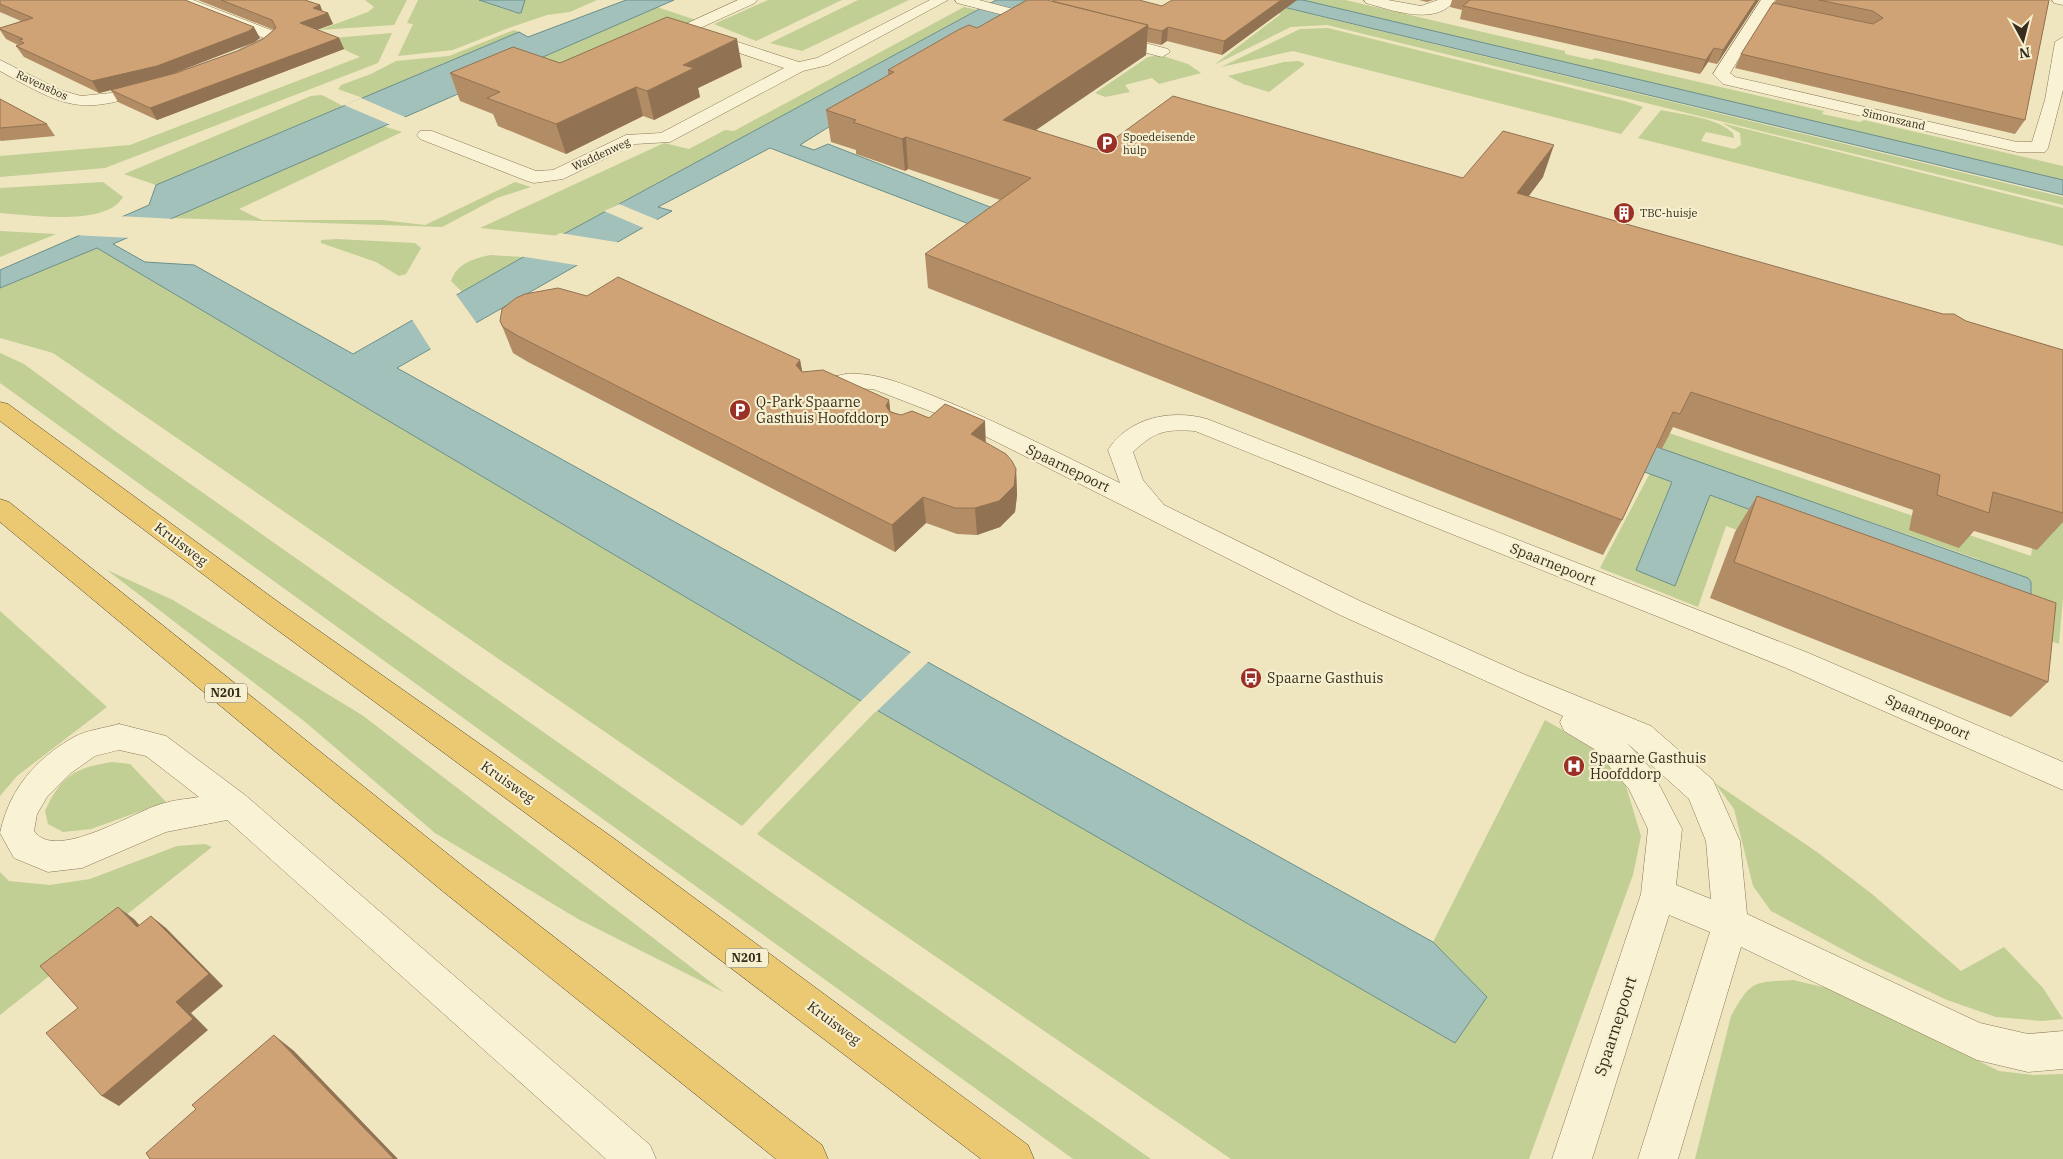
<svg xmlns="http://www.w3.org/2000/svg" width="2063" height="1159" font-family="'IBM Plex Serif',serif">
<rect width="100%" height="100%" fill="#efe6c0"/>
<!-- green -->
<g fill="#c1ce94">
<polygon points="365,0 407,0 394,25 319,30 368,12 374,7"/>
<polygon points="418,0 479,0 513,12 521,13 525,0 597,0 570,12 547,15 506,29 453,50 398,56 413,24 407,23"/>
<polygon points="768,0 842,0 756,41 714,24"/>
<polygon points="858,0 909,0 802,51 770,43"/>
<polygon points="1226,0 1252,0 2063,197 2063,205 1327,25 1291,27 1214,65 1281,14"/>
<polygon points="1303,0 1345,0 1565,51 1565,54 1592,60 1595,58 1824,111 1822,114 1860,122 1864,120 2063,166 2063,180"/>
<polygon points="657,7 696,20 578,66 517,68"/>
<polygon points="964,7 977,10 560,236 480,228 664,143 689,149 725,130 734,131"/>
<polygon points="1328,28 1628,102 1643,107 1621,134 1293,51 1221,67 1300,29"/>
<polygon points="514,30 519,32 363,98 338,89 341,85 371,74 396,61 449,56"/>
<polygon points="392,33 378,63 105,168 0,177 0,156 130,145 360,57 322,39"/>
<polygon points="1160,55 1188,64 1201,73 1159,84 1152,78 1125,85 1130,92 1105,97 1095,93 1148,57"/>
<polygon points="1299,61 1305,64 1269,92 1243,84 1228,76 1284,62"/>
<polygon points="322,95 343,106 156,185 124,174 311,96"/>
<path d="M 1661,110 C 1684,115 1715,117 1733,133 L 1734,138 L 1706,132 L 1701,141 L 1734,149 L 1741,145 L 1740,133 L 1722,123 L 2063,208 L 2063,246 L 1638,138 Z"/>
<polygon points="383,126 402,132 239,209 262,220 382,220 425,225 515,182 531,187 497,198 442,227 169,218"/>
<path d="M 103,182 L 123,197 C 106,227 30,215 0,213 L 0,188 Z"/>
<polygon points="0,231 56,234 0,257"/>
<polygon points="337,239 415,243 421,248 406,274 399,276 376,262 321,243 321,240"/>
<polygon points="97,248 861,701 742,826 53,353 0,338 0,288"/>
<path d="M 490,255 L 523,257 L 462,292 L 451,281 C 457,263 473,259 490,255 Z"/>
<polygon points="0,353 24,364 115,431 1151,1159 1073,1159 0,383"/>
<polygon points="1669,433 2031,556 2042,465 2063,486 2063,598 2059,644 1726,526 1698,607 1600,568 1650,473 1672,482 1636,570 1675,586 1709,495 2025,610 1978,559 1662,450"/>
<polygon points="107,570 173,600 362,715 725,993 578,919 435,833 304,721"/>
<polygon points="0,611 107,707 17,776 0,796"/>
<polygon points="877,710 1455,1043 1486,997 1433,942 1545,720 1591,746 1626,786 1641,836 1633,875 1529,1159 1231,1159 757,834"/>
<path d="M 112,762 L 130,764 L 166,802 L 91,829 L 63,832 L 48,824 L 45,811 C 61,776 74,768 112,762 Z"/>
<polygon points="1715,783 1817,852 1872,894 1961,971 2004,947 2043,988 2063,1019 2042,1021 1996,1017 1947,1000 1864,961 1771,911 1753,886 1734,809"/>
<polygon points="205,844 212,847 0,1015 0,872 9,881 50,885 90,879 177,846"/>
<path d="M 1793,980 L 1831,989 L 1999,1071 L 2033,1075 L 2063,1074 L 2063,1159 L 1695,1159 L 1731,1016 C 1752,979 1753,983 1793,980 Z"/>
</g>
<!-- water -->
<g fill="#a3c1bb" stroke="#6a8f8a">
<polygon points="479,0 525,0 521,13 518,13"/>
<polygon points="626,0 674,0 113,244 145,262 194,265 353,354 560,236 996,0 1027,0 830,114 843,118 800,145 814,150 828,144 1116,256 2028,578 2031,582 2031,608 2025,610 1710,495 1675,586 1636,570 1672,482 1100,274 770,148 658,207 672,211 397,368 1433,942 1487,997 1455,1043 861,701 97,248 0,288 0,270 149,205 156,185 519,32 528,37"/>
<polygon points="1254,0 1303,0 2063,180 2063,195"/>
</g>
<!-- pier -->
<g fill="#efe6c0">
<polygon points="361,98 407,118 391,125 344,105"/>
<polygon points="619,204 660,221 646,229 604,211"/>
<polygon points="117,216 175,219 132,238 73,235"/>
<polygon points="560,233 622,243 582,266 519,256"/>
<polygon points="455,293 478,325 432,351 411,318"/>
<polygon points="912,651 929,661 876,712 859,703"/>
</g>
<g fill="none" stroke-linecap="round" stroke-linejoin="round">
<!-- minor casing -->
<g stroke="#897758" stroke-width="1">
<g id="minor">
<path d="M 173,0 L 193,0 L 276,32 L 280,38 C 272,49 254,59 240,55 L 238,52 L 240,49 L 264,38 L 175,3 Z"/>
<polygon points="738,0 757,0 755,3 698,29 799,62 817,58 930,0 948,0 828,65 803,71 670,142 635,144 563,179 534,183 527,181 420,139 417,135 420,131 432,131 536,171 553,170 626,135 661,133 784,68 679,33 676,30 679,27"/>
<polygon points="955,0 979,0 1047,18 1049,21 1042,25 957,3"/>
<path d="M 1364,0 L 1388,0 L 1421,6 L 1438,0 L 1455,0 C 1436,27 1391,10 1366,3 Z"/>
<polygon points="1761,0 1775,0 1730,73 1735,77 2017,142 2032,142 2045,100 2055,42 2063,37 2063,90 2048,148 2045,152 2017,152 1723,84 1713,74"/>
<polygon points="2052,0 2063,0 2063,5 2054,3"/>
<polygon points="1111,34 1168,49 1170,52 1162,57 1106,42 1103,39"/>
<path d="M 0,60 L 60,90 L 81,96 L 111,93 L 151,81 L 159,86 L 157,89 C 81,116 68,109 0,71 Z"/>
<path d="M 846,374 C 875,372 900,383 926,393 C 993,419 1056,452 1120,483 L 1108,450 C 1129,417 1172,409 1207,419 L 1806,652 L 2063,762 L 2063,790 L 1786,668 L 1195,431 C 1165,429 1155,431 1133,452 L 1143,480 L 1164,505 L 1360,601 L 1521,673 L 1651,726 L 1713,780 L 1740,841 L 1747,914 L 1980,1023 L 2028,1034 L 2063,1031 L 2063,1069 L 2028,1072 L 1977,1060 L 1741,947 L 1678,1159 L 1638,1159 L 1710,932 L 1669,915 L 1592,1159 L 1552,1159 L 1641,894 L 1648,829 L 1629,789 L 1594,749 L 1564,731 L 1560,722 L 1563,716 L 1340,615 L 953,420 L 873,389 L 846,388 L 815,398 L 807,396 L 803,391 C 811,379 833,377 846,374 ZM 1627,743 L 1689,799 L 1706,841 L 1711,899 L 1676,885 L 1682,829 L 1651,769 Z"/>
<path d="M 119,724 L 166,736 L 245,795 L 650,1145 L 656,1159 L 606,1159 L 227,820 L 166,832 L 82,868 L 48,872 L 14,858 L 0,833 C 9,790 35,759 74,737 C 87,730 105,728 119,724 ZM 119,750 L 146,756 L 199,797 C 186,799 173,800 161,804 C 133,812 55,862 34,831 L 37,814 L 47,797 L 71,773 L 95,756 Z"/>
</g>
</g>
<!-- trunk casing -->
<g stroke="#56442c" stroke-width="1">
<g id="trunk">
<polygon points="0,402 8,404 281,604 612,837 1028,1145 1034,1159 981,1159 588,859 261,618 0,421"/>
<polygon points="0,499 9,502 464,867 822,1145 828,1159 776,1159 440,889 0,522"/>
</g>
</g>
<!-- minor -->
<use href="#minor" fill="#faf2d4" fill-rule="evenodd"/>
<!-- trunk -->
<use href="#trunk" fill="#ebc872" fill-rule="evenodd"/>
</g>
<!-- wall -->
<g fill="#b28c65">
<polygon points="0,0 260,38 172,74 240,50 263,39 274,30 198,0 305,0 320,5 322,11 328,13 333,24 317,30 339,38 344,49 157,120 118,102 111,90 99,93 24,57 16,46 18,45 6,39 0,30 0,28 21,21 0,12"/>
<polygon points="1297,0 1222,55 1167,41 1161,45 1147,42 1146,55 1035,130 1099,150 1463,178 1543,177 1528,197 1966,321 2063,350 2063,522 2037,550 1974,531 1959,548 1909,530 1913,510 1673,427 1662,449 1656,447 1622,520 1603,555 928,288 925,254 1000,200 908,169 905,171 856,154 856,150 831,142 826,110 888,76 888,70 977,28 1052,1 1162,6"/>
<polygon points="1419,0 1433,0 1427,2"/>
<polygon points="1452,0 1759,0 1717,64 1708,62 1700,74 1460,19 1462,10 1450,7"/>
<polygon points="1776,0 2049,0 2025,120 2015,134 1735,68 1741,54"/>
<polygon points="742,67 698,88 700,97 654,120 643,116 566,154 498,126 493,114 460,101 450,73"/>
<polygon points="0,99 47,124 55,136 1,141 0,140"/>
<polygon points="500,321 800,360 802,372 889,400 890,411 901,415 929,418 985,421 985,442 1016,469 1017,495 1015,512 1000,527 977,535 957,534 926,523 895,552 528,362 513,353"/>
<polygon points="1757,496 2048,682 2011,717 1710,598 1735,532"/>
</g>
<!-- shaded-wall -->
<g fill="#917252">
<polygon points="1281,0 1297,0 1222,55 1224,41"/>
<polygon points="1756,0 1759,0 1717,64 1723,50"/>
<polygon points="320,5 324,15 328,13 333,24 305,34 300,23 313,8"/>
<polygon points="1148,25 1146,55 1004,152 1003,120"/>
<polygon points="254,27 260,38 255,42 164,77 99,93 92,81"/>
<polygon points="1168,27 1167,41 1161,45 1162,31"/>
<polygon points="339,38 344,49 157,120 150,108"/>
<polygon points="737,39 742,67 698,88 700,97 654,120 647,91 683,65"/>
<polygon points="1714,48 1708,62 1700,74 1706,60"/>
<polygon points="636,87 643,116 566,154 556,124"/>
<polygon points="906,137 908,169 905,171 902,139"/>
<polygon points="1554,145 1543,177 1506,226 1517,193"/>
<polygon points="800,360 805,386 796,365"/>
<polygon points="889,400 892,426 886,406"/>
<polygon points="985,421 986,448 971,434"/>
<polygon points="1016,469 1017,495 1015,512 1000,527 977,535 975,508"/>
<polygon points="923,497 926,523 895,552 892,525"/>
<polygon points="118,907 134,919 152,939 137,927"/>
<polygon points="151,916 166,928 223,986 191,1013 208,1030 119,1106 102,1096"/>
<polygon points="274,1035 294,1051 398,1159 394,1159"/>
</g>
<!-- building -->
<g fill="#cfa375" stroke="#917252">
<polygon points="0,0 185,0 254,27 249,31 157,66 92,81 16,46 24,43 19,40 23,39 0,29 0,28 33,18 0,4"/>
<polygon points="221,0 305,0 320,5 313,8 328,13 300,23 339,38 150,108 111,90 176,73 240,50 263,39 276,28 272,20"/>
<polygon points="1027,0 1047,0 1148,25 1003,120 1099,150 1173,96 1463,178 1503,131 1554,145 1517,193 1943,314 1954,314 1966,321 2063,350 2063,513 1993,492 1989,513 1937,495 1940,475 1691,392 1680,414 1673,412 1622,520 925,254 1031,178 906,137 902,139 853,122 856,120 826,110 894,72 888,70 958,30 969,25 977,28"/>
<polygon points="1054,0 1139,0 1162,6 1172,0 1281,0 1224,41 1168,27 1162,31 1148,28 1148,25 1052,1"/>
<polygon points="1470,0 1756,0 1723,50 1714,48 1706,60 1463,6"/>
<polygon points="1819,0 2049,0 2025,120 1741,54 1773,3 1873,24 1883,18 1873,11"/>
<polygon points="667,17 737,39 683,65 694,68 647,91 636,87 556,124 487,98 500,92 450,73 513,47 560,63"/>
<polygon points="0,99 47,124 0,128"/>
<polygon points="618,277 800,360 796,365 802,372 823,370 889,400 886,406 890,412 901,415 912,411 929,418 945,404 985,421 971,434 1006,454 1012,461 1016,469 1014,486 999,501 975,508 955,508 923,497 892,525 518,336 503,327 500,321 502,309 516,298 525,294 558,288 587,296"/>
<polygon points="1757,496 2056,603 2048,682 1734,562"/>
<polygon points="118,907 137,927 151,916 209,974 176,1002 193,1019 102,1096 46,1033 78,1008 40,966"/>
<polygon points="274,1035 394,1159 150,1159 146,1153 196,1109 192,1105"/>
</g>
<!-- icons -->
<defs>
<g id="parking-disc" transform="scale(1.125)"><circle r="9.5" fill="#9a3026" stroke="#f6efd0"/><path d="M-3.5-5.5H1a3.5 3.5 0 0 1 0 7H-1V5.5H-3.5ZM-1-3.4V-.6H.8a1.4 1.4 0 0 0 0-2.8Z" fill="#fff"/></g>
<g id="building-disc" transform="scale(1.125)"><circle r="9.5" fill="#9a3026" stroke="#f6efd0"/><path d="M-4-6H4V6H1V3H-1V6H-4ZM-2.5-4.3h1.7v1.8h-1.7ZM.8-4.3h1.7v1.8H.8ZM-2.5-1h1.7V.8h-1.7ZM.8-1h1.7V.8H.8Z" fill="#fff"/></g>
<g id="bus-disc" transform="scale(1.125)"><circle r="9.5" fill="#9a3026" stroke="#f6efd0"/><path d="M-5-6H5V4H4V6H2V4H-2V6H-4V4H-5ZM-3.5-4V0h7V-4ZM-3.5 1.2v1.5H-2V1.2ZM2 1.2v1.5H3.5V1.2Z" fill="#fff"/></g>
<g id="hospital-disc" transform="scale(1.125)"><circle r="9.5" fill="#9a3026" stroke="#f6efd0"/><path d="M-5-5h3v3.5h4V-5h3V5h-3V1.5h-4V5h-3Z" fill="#fff"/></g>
</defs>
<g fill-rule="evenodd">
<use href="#parking-disc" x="1107" y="143"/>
<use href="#building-disc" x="1624" y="213"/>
<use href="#parking-disc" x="740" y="410"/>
<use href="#bus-disc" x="1251" y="678"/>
<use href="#hospital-disc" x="1574" y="766"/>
</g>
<g text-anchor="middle" stroke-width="4.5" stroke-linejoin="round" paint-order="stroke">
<!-- far-street labels -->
<g font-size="11" fill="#382d1c" stroke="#f6efd0">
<text transform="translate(42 85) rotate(25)" y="4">Ravensbos</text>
<text transform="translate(1894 119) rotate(13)" y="4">Simonszand</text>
<text transform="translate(601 154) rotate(-25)" y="4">Waddenweg</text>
</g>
<!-- far-poi labels -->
<g font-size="11" fill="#382d1c" stroke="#f6efd0" text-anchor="start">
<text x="1123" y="141">Spoedeisende<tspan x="1123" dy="13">hulp</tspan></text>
<text x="1640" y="217">TBC-huisje</text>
</g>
<!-- shield labels -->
<g fill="#f6efd0" stroke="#716752" stroke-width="1">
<rect x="205" y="683.5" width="42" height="19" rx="4"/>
<rect x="726" y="948.5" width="42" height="19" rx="4"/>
</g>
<g font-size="12" font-weight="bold" fill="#382d1c">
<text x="226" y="697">N201</text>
<text x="747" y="962">N201</text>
</g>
<!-- poi labels -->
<g font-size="14" fill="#382d1c" stroke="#f6efd0" text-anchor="start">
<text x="756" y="407">Q-Park Spaarne<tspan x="756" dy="16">Gasthuis Hoofddorp</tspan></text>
<text x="1267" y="683">Spaarne Gasthuis</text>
<text x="1590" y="763">Spaarne Gasthuis<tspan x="1590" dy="16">Hoofddorp</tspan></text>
</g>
<!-- street labels -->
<g font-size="14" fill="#382d1c" stroke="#f6efd0">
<text transform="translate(1068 468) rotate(26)" y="5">Spaarnepoort</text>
<text transform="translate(181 544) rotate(37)" y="5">Kruisweg</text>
<text transform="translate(1553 564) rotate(22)" y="5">Spaarnepoort</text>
<text transform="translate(1928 717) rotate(24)" y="5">Spaarnepoort</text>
<text transform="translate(508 782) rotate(35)" y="5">Kruisweg</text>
<text transform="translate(834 1023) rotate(37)" y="5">Kruisweg</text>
</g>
<!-- near-street labels -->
<g font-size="16" fill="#382d1c" stroke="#f6efd0">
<text transform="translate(1615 1026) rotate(-72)" y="6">Spaarnepoort</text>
</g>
</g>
<!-- north arrow -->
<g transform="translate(2023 40) rotate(173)" stroke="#f6efd0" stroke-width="4" paint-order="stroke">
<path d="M0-4L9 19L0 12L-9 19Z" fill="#382d1c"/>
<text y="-8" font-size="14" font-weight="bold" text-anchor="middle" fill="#382d1c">N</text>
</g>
</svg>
